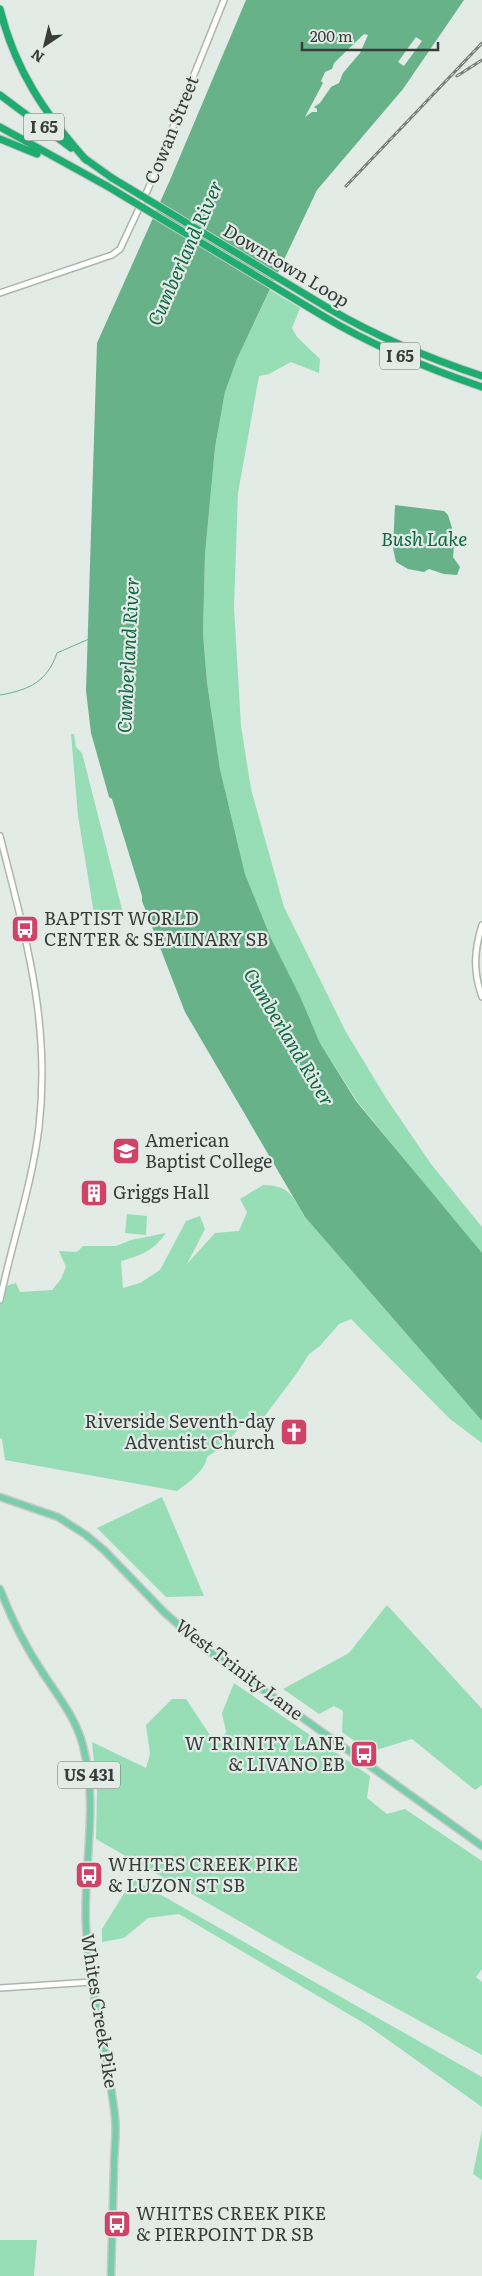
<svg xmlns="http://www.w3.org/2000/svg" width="482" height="2276" font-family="Literata,serif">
<rect width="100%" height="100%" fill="#e3ebe6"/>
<!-- green -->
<g fill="#97deb6">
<polygon points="270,290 300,308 292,328 297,337 320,359 319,373 291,362 269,374 259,376 238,493 234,607 241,726 251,789 284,907 346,1032 386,1098 431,1164 482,1227 482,1255 357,1101 320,1043 300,996 271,938 245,874 220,769 207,682 203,633 205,555 215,448 225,392 237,359"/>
<polygon points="71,734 74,734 76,747 82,753 123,913 95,920 78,816"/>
<path d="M 263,1185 C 290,1185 292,1196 305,1217 L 482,1421 L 482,1443 L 450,1419 L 351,1319 L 339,1324 L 320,1346 L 309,1354 L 297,1373 L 261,1421 L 249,1418 L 222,1447 L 207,1457 C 205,1471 188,1483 177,1491 L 5,1460 L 2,1439 L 0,1438 L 0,1300 L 3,1287 L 16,1283 L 20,1292 L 52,1290 L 61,1279 L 66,1267 L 59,1251 L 77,1252 L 83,1246 L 116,1246 L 131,1240 L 166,1233 C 153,1251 142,1255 121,1261 L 123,1288 L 140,1283 L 160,1270 L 186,1221 L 200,1216 L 205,1229 L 187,1264 L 215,1233 L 239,1231 L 247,1212 L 240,1199 Z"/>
<polygon points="127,1214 147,1216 146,1235 125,1233"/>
<polygon points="162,1497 204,1596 166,1597 97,1528"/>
<polygon points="387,1605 482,1709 482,1785 475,1790 412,1739 370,1752 342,1732 343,1711 334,1706 319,1714 283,1689 349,1653"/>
<polygon points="234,1683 370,1776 367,1798 387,1814 405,1809 482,1861 482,1969 476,1977 482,1982 482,2055 293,1952 96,1839 97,1791 92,1742 146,1768 150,1754 146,1725 172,1699 186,1699 210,1735 222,1739 226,1732 222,1713"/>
<polygon points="133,1879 482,2077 482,2107 367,2025 179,1914 148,1918 124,1938 102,1942 102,1929"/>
<polygon points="482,2130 482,2180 473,2174"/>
<polygon points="0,2240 37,2240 34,2276 0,2276"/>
</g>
<!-- water -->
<g fill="#68b28a" fill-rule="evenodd">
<path d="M 246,0 L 464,0 L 403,89 L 317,190 L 237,359 L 225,392 L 215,448 L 205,555 L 203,633 L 207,682 L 220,769 L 245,874 L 271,938 L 300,996 L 320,1043 L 356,1101 L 482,1253 L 482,1421 L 305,1217 L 185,1012 L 142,901 L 142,896 L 112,799 L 109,797 L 91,733 L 86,691 L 97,343 L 170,180 ZM 364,34 L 368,35 L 360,53 L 343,73 L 339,83 L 331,87 L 320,103 L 314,107 L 317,109 L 317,112 L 312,112 L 305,117 L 323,83 L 321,81 L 325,72 L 332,69 L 334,63 ZM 416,37 L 422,41 L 404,66 L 398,62 Z"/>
<polygon points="395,505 444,511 448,515 452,528 454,546 453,557 460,567 457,575 444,574 429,569 424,572 408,569 396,562 393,548"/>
</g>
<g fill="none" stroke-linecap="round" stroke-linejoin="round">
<!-- stream -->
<path stroke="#68b28a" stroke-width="1" d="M 0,695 C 29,690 47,682 57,653 L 89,639"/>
<!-- minor casing -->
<g stroke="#adb5b0" stroke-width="8">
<g id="minor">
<polyline points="0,293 112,255 120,249 149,187 224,0"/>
<path d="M 0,836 C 25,936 51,1021 39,1127 C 32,1185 12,1242 0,1300"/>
<path d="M 482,925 C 474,951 473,972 482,997"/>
<polyline points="0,1988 92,1982"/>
</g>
</g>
<!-- major casing -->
<g stroke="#c7c8c8" stroke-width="9">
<g id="major">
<polyline points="0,1497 58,1517 86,1535 104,1550 165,1613 206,1649 482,1846"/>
<path d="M 0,1589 C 11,1618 24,1644 41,1670 C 56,1694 76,1717 83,1746 C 99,1806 83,1865 86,1926 C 89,1991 108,2053 115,2117 C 117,2133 114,2150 114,2166 C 113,2203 112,2239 111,2276"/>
</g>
</g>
<!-- highway casing -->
<g stroke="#c7c8c8" stroke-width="9">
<g id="highway">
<path d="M 0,9 C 15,70 45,114 86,160"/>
<polyline points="0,95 71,148"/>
<polyline points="0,127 107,186"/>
<polyline points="0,139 37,154"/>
<polyline points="84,158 112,178"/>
<path d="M 328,308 C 377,337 428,358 482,376"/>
<path d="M 323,316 C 373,346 426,368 482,387"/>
</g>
</g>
<!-- minor -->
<use href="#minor" stroke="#fff" stroke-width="5"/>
<!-- major -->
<use href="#major" stroke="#78cdaa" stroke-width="6"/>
<!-- highway -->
<use href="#highway" stroke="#1eac71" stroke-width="7"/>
<!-- rail casing -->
<g stroke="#787e7b" stroke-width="3">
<g id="rail">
<polyline points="457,76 482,60"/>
<polyline points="346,186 482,43"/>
</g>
</g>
<!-- rail -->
<use href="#rail" stroke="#e3ebe6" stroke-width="1" stroke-dasharray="4" stroke-linecap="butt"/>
<!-- highway-bridge casing -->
<g stroke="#c7c8c8" stroke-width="9" stroke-linecap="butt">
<g id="highway-bridge">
<polyline points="112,178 328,308"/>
<polyline points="107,186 323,316"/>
</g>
</g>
<!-- highway-bridge -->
<use href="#highway-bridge" stroke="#1eac71" stroke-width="7"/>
</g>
<!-- icons -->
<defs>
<g id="bus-square" transform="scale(1.4375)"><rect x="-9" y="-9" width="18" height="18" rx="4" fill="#d14267" stroke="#e3ebe6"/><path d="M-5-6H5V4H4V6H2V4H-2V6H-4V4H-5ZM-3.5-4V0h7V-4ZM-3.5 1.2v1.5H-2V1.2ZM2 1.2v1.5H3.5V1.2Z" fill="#fff"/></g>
<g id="school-square" transform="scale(1.4375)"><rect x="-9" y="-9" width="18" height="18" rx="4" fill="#d14267" stroke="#e3ebe6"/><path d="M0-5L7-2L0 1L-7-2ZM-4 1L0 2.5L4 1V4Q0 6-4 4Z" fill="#fff"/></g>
<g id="building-square" transform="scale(1.4375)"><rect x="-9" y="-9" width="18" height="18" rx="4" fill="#d14267" stroke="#e3ebe6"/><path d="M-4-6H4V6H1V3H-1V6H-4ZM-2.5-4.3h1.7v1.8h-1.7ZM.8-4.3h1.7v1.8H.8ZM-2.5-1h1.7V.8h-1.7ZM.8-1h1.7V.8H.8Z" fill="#fff"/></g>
<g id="church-square" transform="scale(1.4375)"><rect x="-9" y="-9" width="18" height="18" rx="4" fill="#d14267" stroke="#e3ebe6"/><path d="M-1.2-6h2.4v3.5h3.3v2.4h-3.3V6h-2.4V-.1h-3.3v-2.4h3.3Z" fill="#fff"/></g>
</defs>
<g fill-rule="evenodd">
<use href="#bus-square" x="25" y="929"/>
<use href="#school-square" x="126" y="1151"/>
<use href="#building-square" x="94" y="1193"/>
<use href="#church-square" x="294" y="1432"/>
<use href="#bus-square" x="364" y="1754"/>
<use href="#bus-square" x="89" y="1875"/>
<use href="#bus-square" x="117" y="2224"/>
</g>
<g text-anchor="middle" stroke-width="4.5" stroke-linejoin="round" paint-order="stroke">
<!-- shield labels -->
<g fill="#e3ebe6" stroke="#6b706e" stroke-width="1">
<rect x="24" y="113.5" width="40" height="27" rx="4"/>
<rect x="380" y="342.5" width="40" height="27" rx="4"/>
<rect x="58" y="1761.5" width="62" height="27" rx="4"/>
</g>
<g font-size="16" font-weight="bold" fill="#383c3a">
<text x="44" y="133">I 65</text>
<text x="400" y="362">I 65</text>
<text x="89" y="1781">US 431</text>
</g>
<!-- street labels -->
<g font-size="18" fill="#383c3a" stroke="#e3ebe6">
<text transform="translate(172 130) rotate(-68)" y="6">Cowan Street</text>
<text transform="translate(286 266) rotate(31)" y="6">Downtown Loop</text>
<text transform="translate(239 1670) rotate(37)" y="6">West Trinity Lane</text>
<text transform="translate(99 2011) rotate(81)" y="6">Whites Creek Pike</text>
</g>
<!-- poi labels -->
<g font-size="18" fill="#383c3a" stroke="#e3ebe6" text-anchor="start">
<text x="44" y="925">BAPTIST WORLD<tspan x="44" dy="21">CENTER &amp; SEMINARY SB</tspan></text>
<text x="145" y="1147">American<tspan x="145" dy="21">Baptist College</tspan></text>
<text x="113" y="1199">Griggs Hall</text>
<text x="275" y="1428" text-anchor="end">Riverside Seventh-day<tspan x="275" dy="21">Adventist Church</tspan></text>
<text x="345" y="1750" text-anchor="end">W TRINITY LANE<tspan x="345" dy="21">&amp; LIVANO EB</tspan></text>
<text x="108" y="1871">WHITES CREEK PIKE<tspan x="108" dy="21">&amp; LUZON ST SB</tspan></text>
<text x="136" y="2220">WHITES CREEK PIKE<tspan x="136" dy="21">&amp; PIERPOINT DR SB</tspan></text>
</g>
<!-- water labels -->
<g font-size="19" font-style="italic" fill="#0f6843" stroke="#e3ebe6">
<text transform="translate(185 253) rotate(-66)" y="7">Cumberland River</text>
<text x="424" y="546">Bush Lake</text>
<text transform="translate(128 655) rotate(-87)" y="7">Cumberland River</text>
<text transform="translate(289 1037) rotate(59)" y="7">Cumberland River</text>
</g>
</g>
<!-- north arrow -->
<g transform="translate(45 45) rotate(215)" stroke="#e3ebe6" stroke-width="4" paint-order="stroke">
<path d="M0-4L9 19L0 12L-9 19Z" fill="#383c3a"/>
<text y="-8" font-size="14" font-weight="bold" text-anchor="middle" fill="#383c3a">N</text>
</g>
<!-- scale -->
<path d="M302 42v8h136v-8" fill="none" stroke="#383c3a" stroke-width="2.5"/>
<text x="310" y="42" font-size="15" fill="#383c3a" stroke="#e3ebe6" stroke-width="4" paint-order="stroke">200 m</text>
</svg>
